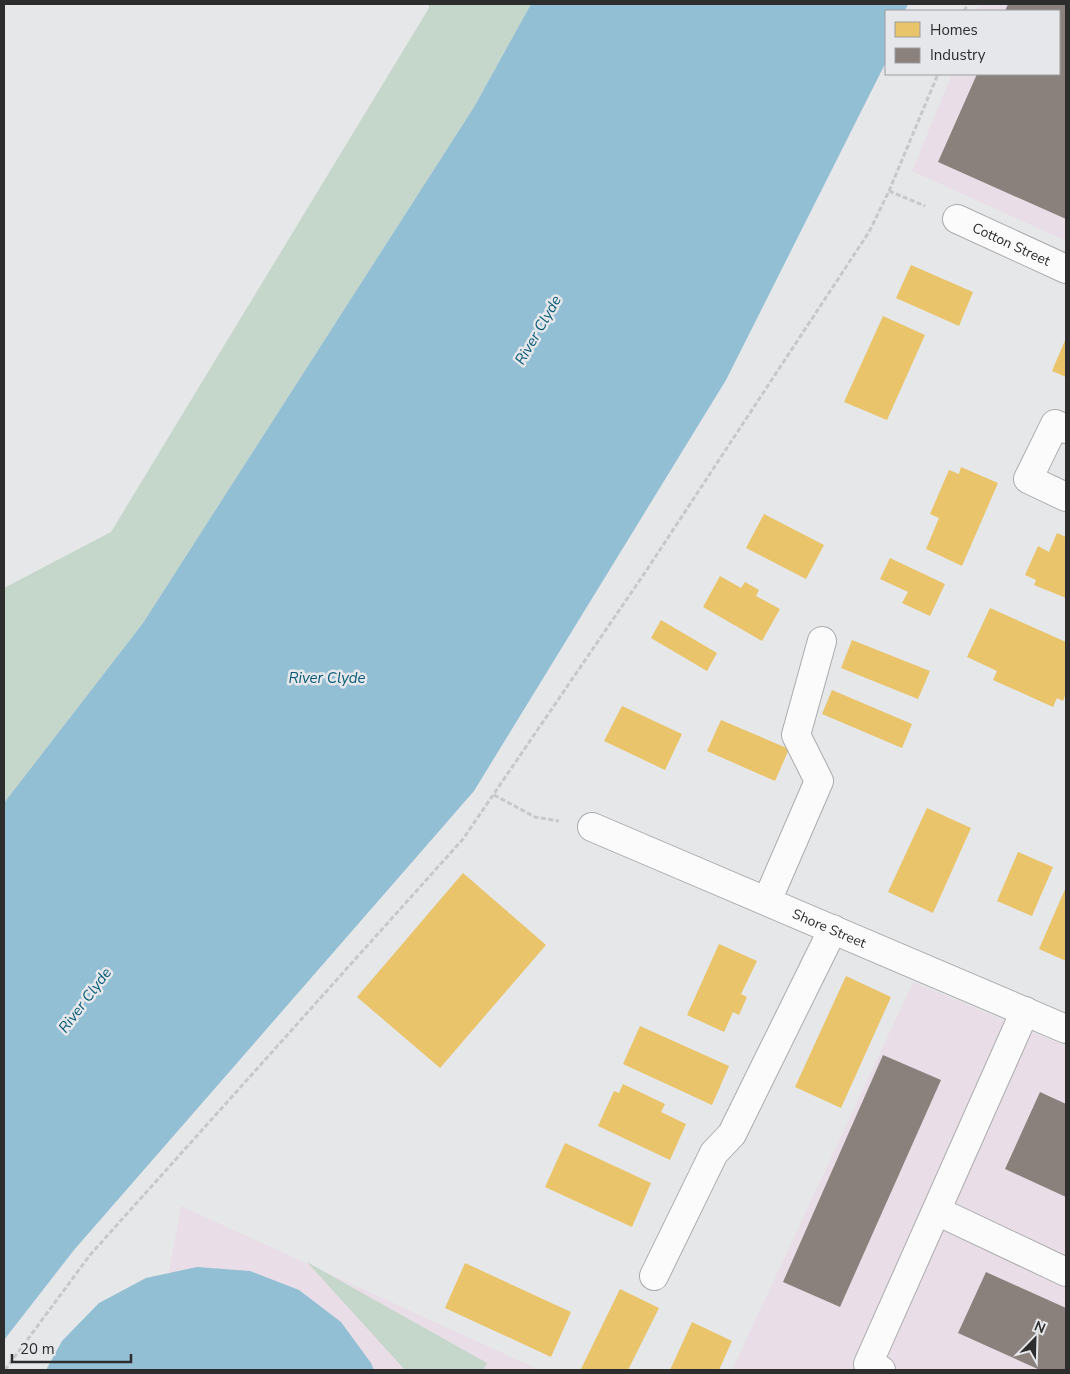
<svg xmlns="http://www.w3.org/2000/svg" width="1070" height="1374" font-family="'Nunito Sans',sans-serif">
<rect width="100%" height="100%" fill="#e6e7e9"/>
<!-- industrial -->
<g fill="#e9dee7">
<polygon points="980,4 1066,4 1066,241 912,171 952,74 1059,74 1059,11 977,11"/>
<polygon points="913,982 1066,1046 1066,1370 732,1370"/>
<polygon points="181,1206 540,1370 151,1370"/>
</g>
<!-- green -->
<g fill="#c5d6ca">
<polygon points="429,4 531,4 474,107 143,623 4,803 4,588 111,532 429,8"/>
<polygon points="307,1262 487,1363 483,1370 405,1370"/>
</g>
<!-- water -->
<g fill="#93bfd4">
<polygon points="531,4 908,4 905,11 886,11 886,62 726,380 474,791 74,1250 4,1340 4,803 143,623 474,107"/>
<polygon points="197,1267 250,1271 299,1290 341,1322 371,1363 374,1370 46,1370 62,1341 99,1303 146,1278"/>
</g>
<!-- homes -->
<g fill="#e9c46a">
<polygon points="911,265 973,292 959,326 896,298"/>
<polygon points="883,316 925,335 887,420 844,402"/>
<polygon points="1066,338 1066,377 1052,371"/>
<polygon points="961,467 998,483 962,566 926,549 939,518 930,514 949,470 959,474"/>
<polygon points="764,514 824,545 806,579 746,548"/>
<polygon points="1057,533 1066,537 1066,598 1034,585 1036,580 1025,575 1038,546 1049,552"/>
<polygon points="890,558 945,584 930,616 902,603 908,592 880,579"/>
<polygon points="720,576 741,588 745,582 759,590 756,596 780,609 762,641 703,607"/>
<polygon points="990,608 1066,642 1066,693 1063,701 1057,698 1053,707 993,680 997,671 967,657"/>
<polygon points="661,620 717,653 707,671 651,638"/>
<polygon points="852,640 930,671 918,699 841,668"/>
<polygon points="832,690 912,724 902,748 822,714"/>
<polygon points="622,706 682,734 665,770 604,741"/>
<polygon points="721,720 789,749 775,781 707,751"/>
<polygon points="927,808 971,828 933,913 888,892"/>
<polygon points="1018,852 1053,867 1032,916 997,901"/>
<polygon points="463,873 546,945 440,1068 357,997"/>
<polygon points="1066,887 1066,961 1039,949"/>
<polygon points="719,944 757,961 741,994 747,997 739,1015 733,1012 724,1032 687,1015"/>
<polygon points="846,976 891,997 841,1108 795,1087"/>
<polygon points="640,1026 729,1066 712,1105 623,1064"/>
<polygon points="623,1084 665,1104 661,1112 686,1124 670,1160 598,1126 614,1091 619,1093"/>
<polygon points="565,1143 651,1183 632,1227 545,1187"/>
<polygon points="465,1263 571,1312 551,1357 445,1308"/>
<polygon points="620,1289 659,1308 628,1370 584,1370 581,1369"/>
<polygon points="692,1322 732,1341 719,1370 670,1370"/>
</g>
<!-- industry -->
<g fill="#8a817c">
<polygon points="1008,4 1066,4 1066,219 938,162 977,74 1059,74 1059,11 1005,11"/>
<polygon points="883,1055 941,1080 840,1307 783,1282"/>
<polygon points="1040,1092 1066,1104 1066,1197 1005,1169"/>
<polygon points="986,1272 1066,1308 1066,1370 1040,1370 958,1333"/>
</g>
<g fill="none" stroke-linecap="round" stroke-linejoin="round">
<!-- minor casing -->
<g stroke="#aaabac" stroke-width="30">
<g id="minor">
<path id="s1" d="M 957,219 L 1066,269"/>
<polyline points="1066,429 1055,424 1028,479 1066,497"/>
<path id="s2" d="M 592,827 L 1066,1029"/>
<polyline points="767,901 819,781 796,735 822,641"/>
<polyline points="937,1211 1066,1272"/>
<polyline points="654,1276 714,1153 732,1134 833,929"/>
<polyline points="881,1370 868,1364 1025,1011"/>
</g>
</g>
<!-- path -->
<g stroke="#c8c8c8" stroke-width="3" stroke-dasharray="5 2.5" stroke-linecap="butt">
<polyline points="964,11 968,4"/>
<polyline points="889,191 925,206"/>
<polyline points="494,795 535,817 559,821"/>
<polyline points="5,1370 90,1255 463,839 646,571 869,232 889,191 938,74"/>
</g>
<!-- minor -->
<use href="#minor" stroke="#fbfbfc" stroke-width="28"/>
</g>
<g text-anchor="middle" stroke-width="5" stroke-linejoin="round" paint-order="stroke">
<!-- street labels -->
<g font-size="14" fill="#2d2d2e" stroke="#e5e7ea">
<text dy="5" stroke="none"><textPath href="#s1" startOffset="60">Cotton Street</textPath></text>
<text dy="5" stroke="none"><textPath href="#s2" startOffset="258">Shore Street</textPath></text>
</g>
<!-- water labels -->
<g font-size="15" font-style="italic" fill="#075b78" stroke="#e5e7ea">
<text transform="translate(538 330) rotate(-60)" y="5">River Clyde</text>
<text x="327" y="683">River Clyde</text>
<text transform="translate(85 1000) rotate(-53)" y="5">River Clyde</text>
</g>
</g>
<!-- border -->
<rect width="1070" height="1374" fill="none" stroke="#2d2d2e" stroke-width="10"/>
<!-- legend -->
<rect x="885" y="10" width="175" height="65" fill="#e5e7ea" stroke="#9b9d9f"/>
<rect x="895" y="22" width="25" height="15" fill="#e9c46a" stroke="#9b9d9f"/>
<text x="930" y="35" font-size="15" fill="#2d2d2e">Homes</text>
<rect x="895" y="48" width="25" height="15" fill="#8a817c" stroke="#9b9d9f"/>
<text x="930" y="60" font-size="15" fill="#2d2d2e">Industry</text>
<!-- north arrow -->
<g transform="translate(1035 1339) rotate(23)" stroke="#e5e7ea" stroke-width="4" paint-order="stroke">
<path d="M0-4L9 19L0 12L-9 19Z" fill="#2d2d2e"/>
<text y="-8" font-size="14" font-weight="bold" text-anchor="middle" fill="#2d2d2e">N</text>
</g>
<!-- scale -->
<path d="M12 1354v8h119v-8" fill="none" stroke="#2d2d2e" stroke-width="2.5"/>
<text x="20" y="1354" font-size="15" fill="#2d2d2e" stroke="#e5e7ea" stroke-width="4" paint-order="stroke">20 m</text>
</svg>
